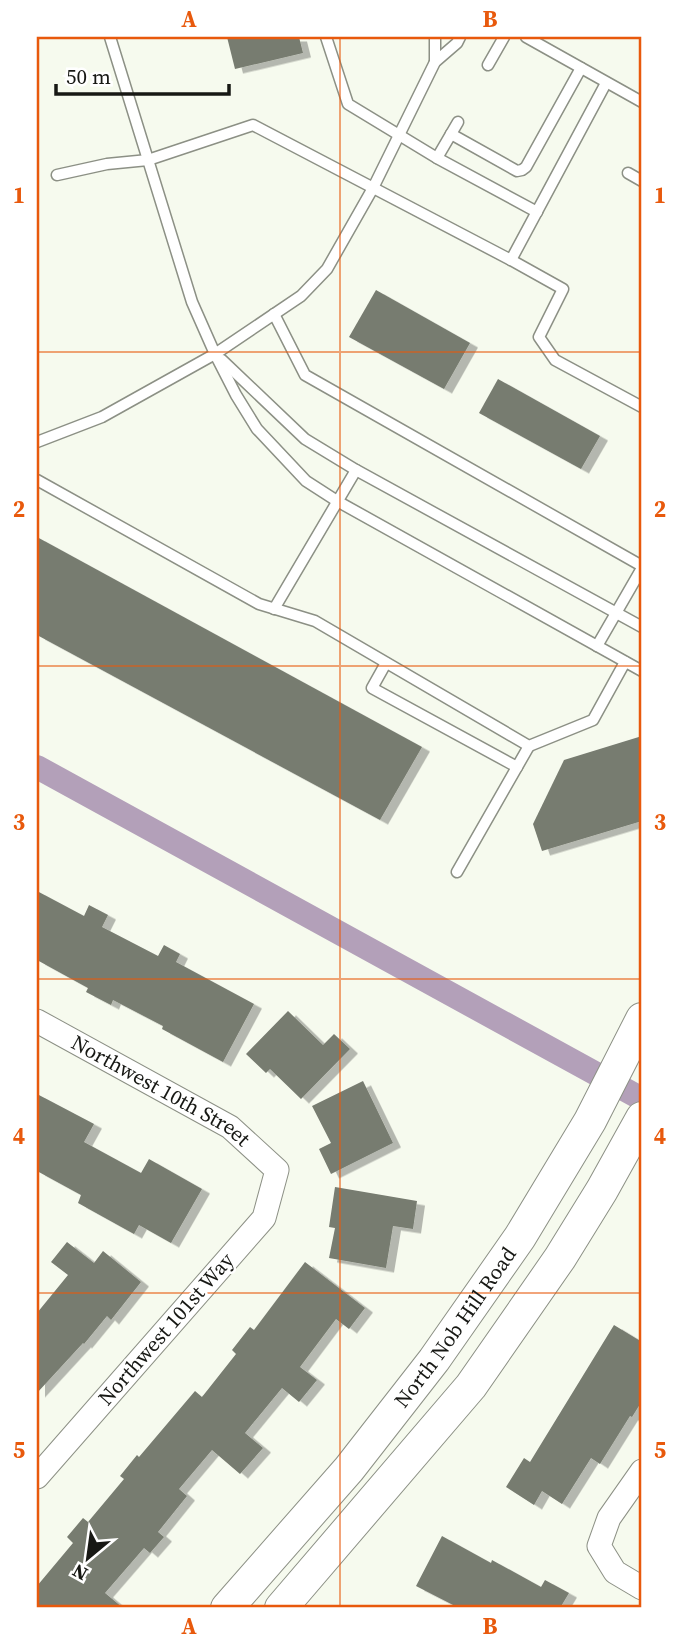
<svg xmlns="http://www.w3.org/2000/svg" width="679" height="1645" font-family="'Source Serif 4',serif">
<defs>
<filter id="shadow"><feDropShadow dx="8" dy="4.5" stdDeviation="0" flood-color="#0004"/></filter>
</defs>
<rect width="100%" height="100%" fill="#f6faee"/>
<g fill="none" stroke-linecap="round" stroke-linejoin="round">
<!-- canal -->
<polyline stroke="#b3a0b9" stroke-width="24" points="37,767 642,1099"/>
</g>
<!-- building -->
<g fill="#777b70" filter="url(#shadow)">
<polygon points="227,37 299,37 303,53 235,69"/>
<polygon points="376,290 470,343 444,389 349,337"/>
<polygon points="498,379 600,436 581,469 479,413"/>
<polygon points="37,537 422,747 380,820 37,635"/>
<polygon points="642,736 642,821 542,851 533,824 564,760"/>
<polygon points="37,891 84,916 89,905 108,915 102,927 158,956 164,945 180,954 176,962 254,1004 223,1062 162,1029 163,1026 113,1000 111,1005 86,992 88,988 37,960"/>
<polygon points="288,1011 323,1045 334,1034 350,1049 301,1099 270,1069 266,1073 246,1054"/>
<polygon points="363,1081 393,1143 331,1174 319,1149 331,1143 312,1106"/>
<polygon points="37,1094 94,1124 84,1142 141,1173 149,1159 202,1189 171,1243 139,1225 134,1234 78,1203 81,1195 37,1171"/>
<polygon points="335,1187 417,1201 413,1229 393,1226 386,1268 329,1258 335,1228 329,1227"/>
<polygon points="67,1242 94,1263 103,1251 141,1282 111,1320 107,1316 84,1344 83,1343 37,1393 37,1313 68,1275 51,1262"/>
<polygon points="305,1262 365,1308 349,1329 336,1319 300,1367 317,1380 299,1402 282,1388 245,1433 263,1448 240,1474 212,1450 179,1489 187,1496 158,1532 164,1537 150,1553 144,1548 105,1593 123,1608 37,1608 37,1586 73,1543 67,1537 83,1518 88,1522 124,1479 120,1476 137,1455 139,1457 195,1391 202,1397 236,1354 232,1350 250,1327 254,1330"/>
<polygon points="614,1325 642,1342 642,1401 632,1417 630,1416 600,1464 591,1458 562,1504 542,1491 534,1505 506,1487 524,1458 530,1462"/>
<polygon points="442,1536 491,1563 492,1560 541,1587 545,1580 569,1593 560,1608 459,1608 416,1586"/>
</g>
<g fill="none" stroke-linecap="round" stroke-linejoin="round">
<!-- lane casing -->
<g stroke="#8c9085" stroke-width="13">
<g id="lane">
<polyline points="110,37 192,302 215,354 236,395 257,429 306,481 337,501 642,671"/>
<polyline points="326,37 348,104 437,158 537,212"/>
<polyline points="435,37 435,62"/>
<polyline points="526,37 642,102"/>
<polyline points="488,65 504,37"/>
<polyline points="451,134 517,171 522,170 526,167 581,68"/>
<polyline points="437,158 458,122"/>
<polyline points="628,173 642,181"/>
<polyline points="57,175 107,164 148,160 253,125 511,260 563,289 539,337 555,360 642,407"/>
<polyline points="511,260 606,83"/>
<polyline points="274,314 305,375 642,566"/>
<polyline points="222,360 305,439 356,470 642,627"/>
<polyline points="37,442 102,417 215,354 301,296 327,269 373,188 435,62 457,43 460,37"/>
<polyline points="37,480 259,604 315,621 529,746 593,720 625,662"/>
<polyline points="274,609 356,470"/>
<polyline points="597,646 642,568"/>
<polyline points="386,663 372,688 517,767"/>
<polyline points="457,872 529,746"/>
</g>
</g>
<!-- street casing -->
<g stroke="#8c9085" stroke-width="25">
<g id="street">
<path id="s1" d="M 37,1021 L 230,1127 L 277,1170 L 264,1218 L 37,1477"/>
<polyline points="642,1471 609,1518 599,1546 615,1572 642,1588"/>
</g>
</g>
<!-- secondary casing -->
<g stroke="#8c9085" stroke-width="34">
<g id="secondary">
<path id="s2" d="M 227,1608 L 349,1469 L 434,1360 L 520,1237 L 590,1121 L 642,1019"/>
<polyline points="281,1608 471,1386 560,1258 602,1190 642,1118"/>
</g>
</g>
<!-- lane -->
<use href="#lane" stroke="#fff" stroke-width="10"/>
<!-- street -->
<use href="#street" stroke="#fff" stroke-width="23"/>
<!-- secondary -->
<use href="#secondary" stroke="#fff" stroke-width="32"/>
</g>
<!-- grid -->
<path fill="none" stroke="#e8590c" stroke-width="2" stroke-opacity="0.55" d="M 340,37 L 340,1608M 37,352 L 642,352M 37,666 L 642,666M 37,979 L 642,979M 37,1293 L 642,1293"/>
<g text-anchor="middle" stroke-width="5" stroke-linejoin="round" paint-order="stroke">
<!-- street labels -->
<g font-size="21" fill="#171814" stroke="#fff">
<text dy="7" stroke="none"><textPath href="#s1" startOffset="142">Northwest 10th Street</textPath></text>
<text dy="7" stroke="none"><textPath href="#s2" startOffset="362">North Nob Hill Road</textPath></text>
<text transform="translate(166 1329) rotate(-49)" y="7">Northwest 101st Way</text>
</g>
</g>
<!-- border -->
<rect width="679" height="1645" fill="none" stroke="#ffffff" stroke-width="77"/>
<!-- north arrow -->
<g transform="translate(88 1558) rotate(209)" stroke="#ffffff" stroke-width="5" paint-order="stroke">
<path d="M0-5L12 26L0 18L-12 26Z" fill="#171814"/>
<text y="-10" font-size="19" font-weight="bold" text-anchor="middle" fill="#171814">N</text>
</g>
<!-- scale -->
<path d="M56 84v10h173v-10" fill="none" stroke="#171814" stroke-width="3.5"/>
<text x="66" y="84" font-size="21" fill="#171814" stroke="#ffffff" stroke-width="5" paint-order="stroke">50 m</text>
<rect x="38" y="38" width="602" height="1568" fill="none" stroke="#e8590c" stroke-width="2.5"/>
<g font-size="23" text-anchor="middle" font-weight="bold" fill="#e8590c">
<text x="189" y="27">A</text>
<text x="490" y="27">B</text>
<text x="19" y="203">1</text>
<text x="660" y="203">1</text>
<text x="19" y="517">2</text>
<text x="660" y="517">2</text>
<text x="19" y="830">3</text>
<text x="660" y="830">3</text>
<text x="19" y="1144">4</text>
<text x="660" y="1144">4</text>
<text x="19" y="1458">5</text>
<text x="660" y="1458">5</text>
<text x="189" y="1634">A</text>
<text x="490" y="1634">B</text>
</g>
</svg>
